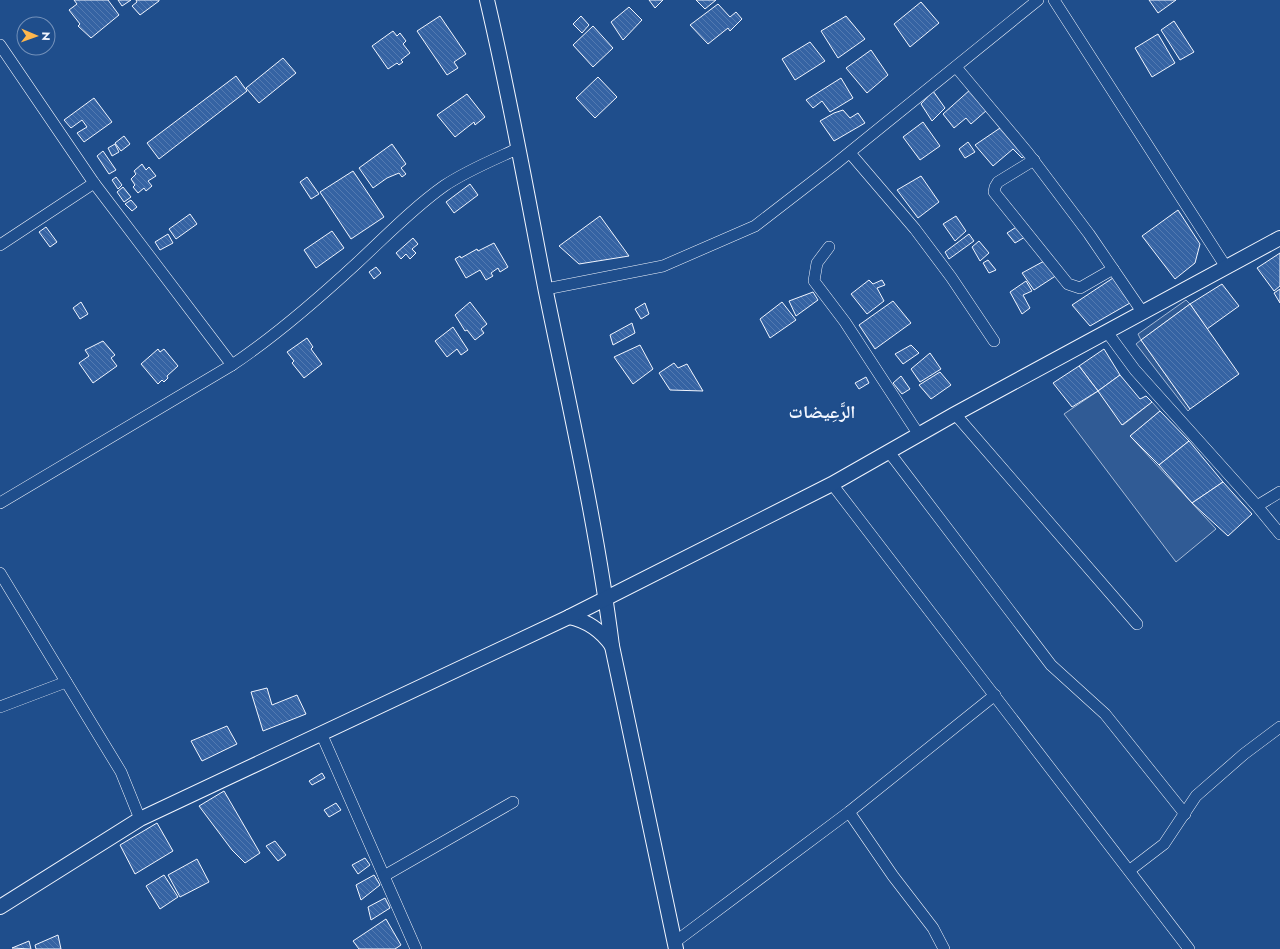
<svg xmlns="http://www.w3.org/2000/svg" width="1280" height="949" font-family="Jost,'Noto Naskh Arabic',sans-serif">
<defs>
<pattern id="building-back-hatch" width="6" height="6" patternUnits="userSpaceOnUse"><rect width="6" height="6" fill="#3563a3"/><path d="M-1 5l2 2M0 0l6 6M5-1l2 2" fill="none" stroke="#537ab1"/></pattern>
</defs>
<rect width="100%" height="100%" fill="#1f4e8c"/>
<!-- built -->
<g fill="#305b95" stroke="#a8bbd7">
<polygon points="1186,300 1190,304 1141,340 1190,409 1188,411 1136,344 1141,340 1138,334"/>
<polygon points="1098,391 1123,425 1152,402 1160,411 1130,436 1216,529 1176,562 1064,414"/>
</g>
<!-- building -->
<g fill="url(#building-back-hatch)" stroke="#f2f6ff">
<polygon points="74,0 108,0 119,15 91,38 78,26 80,24 69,10 77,4"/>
<polygon points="118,0 131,0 122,6"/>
<polygon points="136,0 159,0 159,1 140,15 132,6 137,2"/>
<polygon points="649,0 663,0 655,8"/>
<polygon points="696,0 716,0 705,9"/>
<polygon points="1149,0 1176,0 1158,13"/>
<polygon points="921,2 939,23 910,47 894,24"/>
<polygon points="718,4 730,17 736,12 742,19 730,31 728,28 708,44 690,25"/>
<polygon points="629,7 642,20 623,40 611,22"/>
<polygon points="440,16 466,54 454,62 458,68 447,75 417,31"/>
<polygon points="581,16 589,25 582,33 573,24"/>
<polygon points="846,16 865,39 838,58 821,31"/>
<polygon points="1174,21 1194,52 1180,60 1161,30"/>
<polygon points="593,26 613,48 593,67 573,45"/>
<polygon points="393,31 397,36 400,33 406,41 403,44 410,53 401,60 403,62 399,65 397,63 388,69 372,46"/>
<polygon points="1158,34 1175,63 1152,77 1135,48"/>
<polygon points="810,42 825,61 795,80 782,59"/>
<polygon points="871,50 888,75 867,93 846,68"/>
<polygon points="283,58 296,73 259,103 246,88"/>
<polygon points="236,76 247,91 159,159 147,143"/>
<polygon points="598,77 617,97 595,118 576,98"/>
<polygon points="841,78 853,98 830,112 822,101 813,108 806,100"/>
<polygon points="971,89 987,110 971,124 966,118 954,128 943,114"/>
<polygon points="933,91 945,108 932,121 921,104"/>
<polygon points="467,94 485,117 475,125 474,122 455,137 437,115"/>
<polygon points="94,98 112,122 84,142 77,133 87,127 82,120 71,128 64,120"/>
<polygon points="843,110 850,118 858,113 865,123 834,141 820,121 834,113"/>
<polygon points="923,122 940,146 920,160 903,137"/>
<polygon points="1003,126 1027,154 1022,158 1013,149 993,166 975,145"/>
<polygon points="124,136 130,144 121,151 115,143"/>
<polygon points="968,142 975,152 965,158 959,149"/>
<polygon points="115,144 119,152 112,156 108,148"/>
<polygon points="392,144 406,164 401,168 406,174 402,177 399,173 387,178 373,188 359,168"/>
<polygon points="103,151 116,170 109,174 97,156"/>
<polygon points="142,164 146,170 149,167 156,176 148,181 152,186 146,191 144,188 138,193 133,187 135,185 131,179 136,174 134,171"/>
<polygon points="353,171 384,217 351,239 320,192"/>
<polygon points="921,176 939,202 918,218 897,190"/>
<polygon points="116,177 122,185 118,189 112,180"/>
<polygon points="307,177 319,194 311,199 300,182"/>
<polygon points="470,184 478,195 454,213 446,202"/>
<polygon points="123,187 131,197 124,202 117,192"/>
<polygon points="131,200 137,207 132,211 125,204"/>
<polygon points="1178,210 1200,244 1195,263 1175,279 1142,236"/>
<polygon points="190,214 197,224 176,239 169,229"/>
<polygon points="600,216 629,256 579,264 559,246"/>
<polygon points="956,216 966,231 955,241 943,224"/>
<polygon points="1018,226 1025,237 1015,243 1007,233"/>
<polygon points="46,227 57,242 50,247 39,232"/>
<polygon points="332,231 344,248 316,268 304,250"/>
<polygon points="168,234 173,243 160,250 155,242"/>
<polygon points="969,234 974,241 949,259 945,252"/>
<polygon points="413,238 418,244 412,249 416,253 410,259 406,254 401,259 396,253"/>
<polygon points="979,241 989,253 980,261 972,247"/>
<polygon points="494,243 508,267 500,272 498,268 491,273 493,276 486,280 480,270 466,278 455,259 460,256 461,258 477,249 478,251"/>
<polygon points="1280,253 1280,286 1274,291 1257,268"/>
<polygon points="988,260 996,270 989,273 983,263"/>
<polygon points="1046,260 1057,275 1034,290 1022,273"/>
<polygon points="376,267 381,273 374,279 369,272"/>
<polygon points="1113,278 1130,303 1090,326 1072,305"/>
<polygon points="869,280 873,284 882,280 885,285 877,288 884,301 867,314 851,294"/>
<polygon points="1026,281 1032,291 1023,295 1030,308 1022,314 1010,292"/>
<polygon points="1222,284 1239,306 1207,329 1190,304"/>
<polygon points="1280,289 1280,303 1274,293"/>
<polygon points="813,292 818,300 796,316 789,301"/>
<polygon points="893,301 911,323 875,349 859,325"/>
<polygon points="81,302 88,314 80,319 73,308"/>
<polygon points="470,302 487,324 481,329 484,333 475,340 467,330 465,331 455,315"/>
<polygon points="782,302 796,320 770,338 760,319"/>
<polygon points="645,303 649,314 641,319 635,309"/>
<polygon points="1190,304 1239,374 1190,409 1141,340"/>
<polygon points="632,323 635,333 613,345 610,335"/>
<polygon points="453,327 468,350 461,355 457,349 447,357 435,341"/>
<polygon points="307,338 313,347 311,349 322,364 304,378 292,363 294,361 287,352"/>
<polygon points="103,341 115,355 111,358 117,366 93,383 79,363 89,356 85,350"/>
<polygon points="640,345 653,369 633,384 614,357"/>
<polygon points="911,345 919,353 903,364 895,354"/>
<polygon points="158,349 160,352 164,349 178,366 167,376 168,378 164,382 162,380 158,384 141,364"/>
<polygon points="1104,349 1120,375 1098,391 1079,366"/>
<polygon points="930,353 941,369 920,382 911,369"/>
<polygon points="674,363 678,368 687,364 703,391 670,390 659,373"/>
<polygon points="1079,366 1098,391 1072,407 1053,383"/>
<polygon points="940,372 951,385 931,399 919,385"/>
<polygon points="1120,375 1140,399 1146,396 1152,402 1122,425 1098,391"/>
<polygon points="901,376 910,389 902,394 893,383"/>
<polygon points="866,377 869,383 859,389 855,383"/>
<polygon points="1160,411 1189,441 1159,465 1130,436"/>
<polygon points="1189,441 1223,482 1192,503 1159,465"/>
<polygon points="1223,482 1252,514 1228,536 1192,503"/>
<polygon points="267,688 272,705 297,695 306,714 263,731 251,692"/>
<polygon points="227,726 237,744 202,761 191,741"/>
<polygon points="322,773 325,778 312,785 309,781"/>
<polygon points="224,791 260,853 245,863 232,850 199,806"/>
<polygon points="336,803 341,810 329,817 324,810"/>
<polygon points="157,823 173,851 135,874 120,845"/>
<polygon points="275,841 286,855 278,861 266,846"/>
<polygon points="365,858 370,865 358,874 352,865"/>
<polygon points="197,859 209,882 180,897 168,875"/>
<polygon points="164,875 178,897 160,909 146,886"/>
<polygon points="374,875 380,885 361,900 356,885"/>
<polygon points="385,898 390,908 371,920 368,907"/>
<polygon points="386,919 401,945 395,949 359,949 353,941"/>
<polygon points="58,935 61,949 36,949 35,945"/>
<polygon points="29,941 31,949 12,948"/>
</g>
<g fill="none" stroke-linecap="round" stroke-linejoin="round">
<!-- minor casing -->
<g stroke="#f2f6ff" stroke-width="12">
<g id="minor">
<polyline points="1054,0 1226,267"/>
<path d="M 0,45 L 94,183 L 232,365 C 277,335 318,299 357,263 C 385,237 413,208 444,186 C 466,171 493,160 517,149"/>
<polyline points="956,67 1028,153 1089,234 1143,313"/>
<polyline points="850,153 915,229 951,277 994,341"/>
<polyline points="1034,160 998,182 995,187 994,192 998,197 1068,284 1080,288 1113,269"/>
<polyline points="0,245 94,183"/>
<polyline points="829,247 817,263 814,281 845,322 919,435"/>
<polyline points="546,289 663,266 755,226 834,165 1038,0"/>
<polyline points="1107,332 1135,370 1257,506 1280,534"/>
<polyline points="955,414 1137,624"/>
<polyline points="889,452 1051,665 1105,714 1185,814"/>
<polyline points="832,484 1189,949"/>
<polyline points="0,503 232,365"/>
<polyline points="1257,506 1280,492"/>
<polyline points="0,573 121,772 140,819"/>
<polyline points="0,707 66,682"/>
<polyline points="321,733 416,949"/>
<polyline points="849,812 893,876 933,928 944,949"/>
<polyline points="1130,870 1164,844 1196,796 1244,754 1280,727"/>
<polyline points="384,876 513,802"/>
<polyline points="675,942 849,812 995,695"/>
</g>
</g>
<!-- tertiary casing -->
<g stroke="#f2f6ff" stroke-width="16">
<g id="tertiary">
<path d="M 487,0 C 510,97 527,194 546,292 C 570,409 597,527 612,646 L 676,949"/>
<path d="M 569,617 C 588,621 601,630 612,646"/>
<polyline points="0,907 140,819 569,617 832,484 955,414 1280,238"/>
</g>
</g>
<!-- minor -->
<use href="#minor" stroke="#1f4e8c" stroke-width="11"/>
<!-- tertiary -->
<use href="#tertiary" stroke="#1f4e8c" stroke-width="14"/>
</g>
<g text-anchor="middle" stroke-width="3" stroke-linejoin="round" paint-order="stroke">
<!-- district labels -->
<g font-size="18" font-weight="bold" fill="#f2f6ff" stroke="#1f4e8c">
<text x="822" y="418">الرَّعِيضات</text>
</g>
</g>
<!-- north arrow -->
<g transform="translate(36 36) rotate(92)"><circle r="19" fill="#1f4e8c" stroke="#7391ba"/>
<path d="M0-3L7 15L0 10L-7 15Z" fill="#ffb74d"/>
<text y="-6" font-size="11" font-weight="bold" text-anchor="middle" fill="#f2f6ff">N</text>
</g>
</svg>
